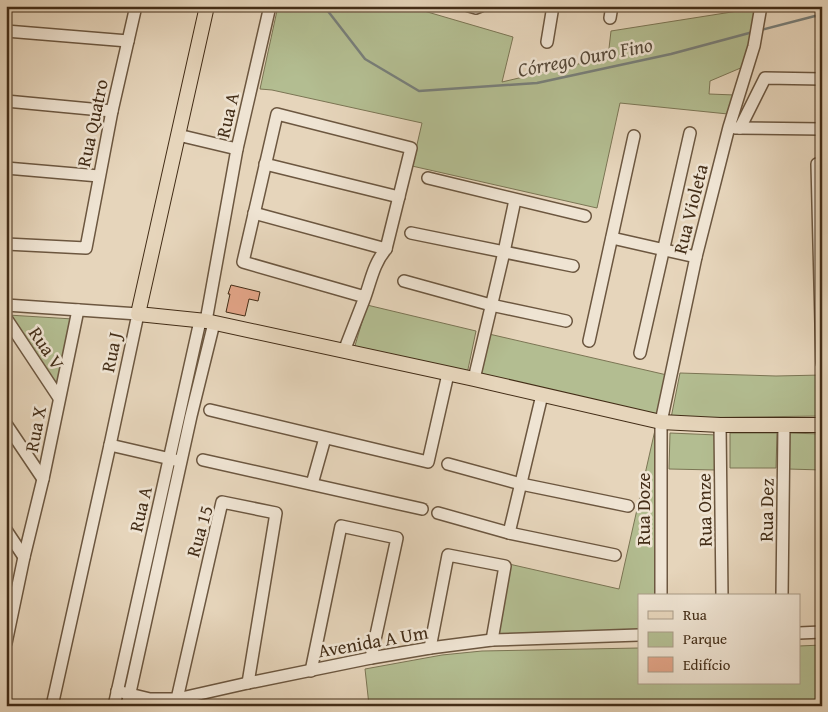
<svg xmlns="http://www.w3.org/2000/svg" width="828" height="712" font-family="'Gentium Book Plus',serif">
<rect width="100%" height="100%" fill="#e6d5bb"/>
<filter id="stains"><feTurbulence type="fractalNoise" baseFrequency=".004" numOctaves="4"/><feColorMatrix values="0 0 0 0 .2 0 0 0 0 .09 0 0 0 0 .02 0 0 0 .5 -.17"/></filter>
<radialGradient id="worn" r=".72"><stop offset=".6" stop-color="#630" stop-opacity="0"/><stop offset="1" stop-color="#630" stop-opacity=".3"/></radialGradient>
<!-- green -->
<g fill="#b3bd91" stroke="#7b7554">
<polygon points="278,6 407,6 513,37 502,82 608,57 611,31 757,8 743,67 710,81 709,94 735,95 728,114 620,103 597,208 412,166 422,123 272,90 260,89"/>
<polygon points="367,305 476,331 467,374 354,349"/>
<polygon points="8,315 73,319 58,391"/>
<polygon points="489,334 667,375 659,416 480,376"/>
<polygon points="680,373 776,376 822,375 822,416 671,418"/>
<polygon points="655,430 658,596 639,596 639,632 497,637 509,564 619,589"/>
<polygon points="670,433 717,435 716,470 669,469"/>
<polygon points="730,433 777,433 776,468 730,468"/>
<polygon points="789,433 822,434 822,470 788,469"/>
<polygon points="822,645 822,706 367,706 369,705 365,669 442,655 482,651 639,648 639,683 799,683 799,646"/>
</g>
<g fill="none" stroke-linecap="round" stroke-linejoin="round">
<!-- stream -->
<g stroke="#787f7a" stroke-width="2.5">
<polyline points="324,6 365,59 419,91 537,83 671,54 753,32"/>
<polyline points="761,30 815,16 822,18"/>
</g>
</g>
<!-- building -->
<polygon fill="#e2a487" stroke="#432d17" points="231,285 260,292 258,301 249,299 245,316 226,312 230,294 228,294"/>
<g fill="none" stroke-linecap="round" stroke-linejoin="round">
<!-- minor casing -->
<g stroke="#6c5740" stroke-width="14">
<g id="minor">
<polyline points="469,6 476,8 481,6"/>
<polyline points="610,18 612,6"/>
<polyline points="6,31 128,41"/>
<polyline points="547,42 553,6"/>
<polyline points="6,101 112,111"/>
<polyline points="735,128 822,129"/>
<polyline points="740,128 765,78 822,79"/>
<polyline points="178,135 237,149"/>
<polyline points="265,164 399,197"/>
<polyline points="822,164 817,164 822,363"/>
<polyline points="6,168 99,176"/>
<polyline points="428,178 585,216"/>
<polyline points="254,213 386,249"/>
<polyline points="411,233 573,266"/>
<polyline points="612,238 696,257"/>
<polyline points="6,244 86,248 112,111 136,6"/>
<polyline points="404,281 491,305 566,321"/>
<polyline points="6,305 138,314 110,445 52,706"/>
<polyline points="6,318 59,398"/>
<polyline points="206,321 237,149 270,6"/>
<polyline points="589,341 634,136"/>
<path d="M 344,351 L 365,297 C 371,280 374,263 386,249 L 411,148 L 277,114 L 243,262 L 365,297"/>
<polyline points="640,353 690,133"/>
<polyline points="474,379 504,252 515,200"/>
<polyline points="210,410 428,462 448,374"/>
<polyline points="6,424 43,479"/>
<polyline points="720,425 722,596"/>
<polyline points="110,445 175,460"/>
<polyline points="203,460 422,509"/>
<polyline points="448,464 521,484 628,506"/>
<polyline points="312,484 325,438"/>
<polyline points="438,513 509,533 615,555"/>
<polyline points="6,530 24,557"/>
<polyline points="509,533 542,395"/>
<polyline points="661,596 661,422 696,257 729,127 754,46 761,6"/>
<polyline points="782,596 784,425"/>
<polyline points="799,633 822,632"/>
<polyline points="6,643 24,557 43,479 78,310"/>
<polyline points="430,648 448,555 505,566 492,640"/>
<polyline points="311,671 341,526 397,538 371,658"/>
<polyline points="117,691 150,699 177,699 248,683 371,658 430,648 492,640 639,635"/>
<polyline points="177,699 222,502 276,513 248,683"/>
<polyline points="114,706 200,321"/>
<polyline points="127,706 191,416 214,323"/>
</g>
</g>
<!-- major casing -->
<g stroke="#432d17" stroke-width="16">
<polyline id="major" points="207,6 138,314 206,321 474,379 661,422 720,425 822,425"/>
</g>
<!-- minor -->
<use href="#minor" stroke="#efe4d3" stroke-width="11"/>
<!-- major -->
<use href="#major" stroke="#e6d5bb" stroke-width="14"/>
</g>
<g text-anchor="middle" stroke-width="5" stroke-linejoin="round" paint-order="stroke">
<!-- street labels -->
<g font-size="19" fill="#432d17" stroke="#efe4d3">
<text transform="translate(227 115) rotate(-77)" y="7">Rua A</text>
<text transform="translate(92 123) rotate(-78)" y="7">Rua Quatro</text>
<text transform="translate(690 209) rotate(-76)" y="7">Rua Violeta</text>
<text transform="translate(47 348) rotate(56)" y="7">Rua V</text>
<text transform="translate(111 352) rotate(-78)" y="7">Rua J</text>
<text transform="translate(35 429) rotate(-79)" y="7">Rua X</text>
<text transform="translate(140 509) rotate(-77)" y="7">Rua A</text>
<text transform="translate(643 509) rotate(-90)" y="7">Rua Doze</text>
<text transform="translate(704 510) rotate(-91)" y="7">Rua Onze</text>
<text transform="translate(766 510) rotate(-89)" y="7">Rua Dez</text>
<text transform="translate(199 531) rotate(-74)" y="7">Rua 15</text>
<text transform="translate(373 641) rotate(-10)" y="7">Avenida A Um</text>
</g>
<!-- water labels -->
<g font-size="20" font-style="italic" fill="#554838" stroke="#efe4d3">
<text transform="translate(585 57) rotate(-11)" y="7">Córrego Ouro Fino</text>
</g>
</g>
<!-- margin -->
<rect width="828" height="712" fill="none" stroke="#e6d5bb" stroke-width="25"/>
<rect x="8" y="8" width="813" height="697" fill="none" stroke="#432d17" stroke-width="2.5"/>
<rect x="12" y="12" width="803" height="687" fill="none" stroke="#432d17"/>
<!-- legend -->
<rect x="638" y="594" width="162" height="90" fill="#efe4d3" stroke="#aa9b88"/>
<rect x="648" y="611" width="25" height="8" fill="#e6d5bb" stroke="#aa9b88"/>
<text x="683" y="620" font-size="15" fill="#432d17">Rua</text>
<rect x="648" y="632" width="25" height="15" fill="#b3bd91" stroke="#aa9b88"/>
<text x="683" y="644" font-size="15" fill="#432d17">Parque</text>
<rect x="648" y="657" width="25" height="15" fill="#e2a487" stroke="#aa9b88"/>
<text x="683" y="670" font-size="15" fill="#432d17">Edifício</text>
<rect width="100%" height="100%" filter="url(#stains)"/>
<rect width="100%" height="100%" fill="url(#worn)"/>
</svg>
